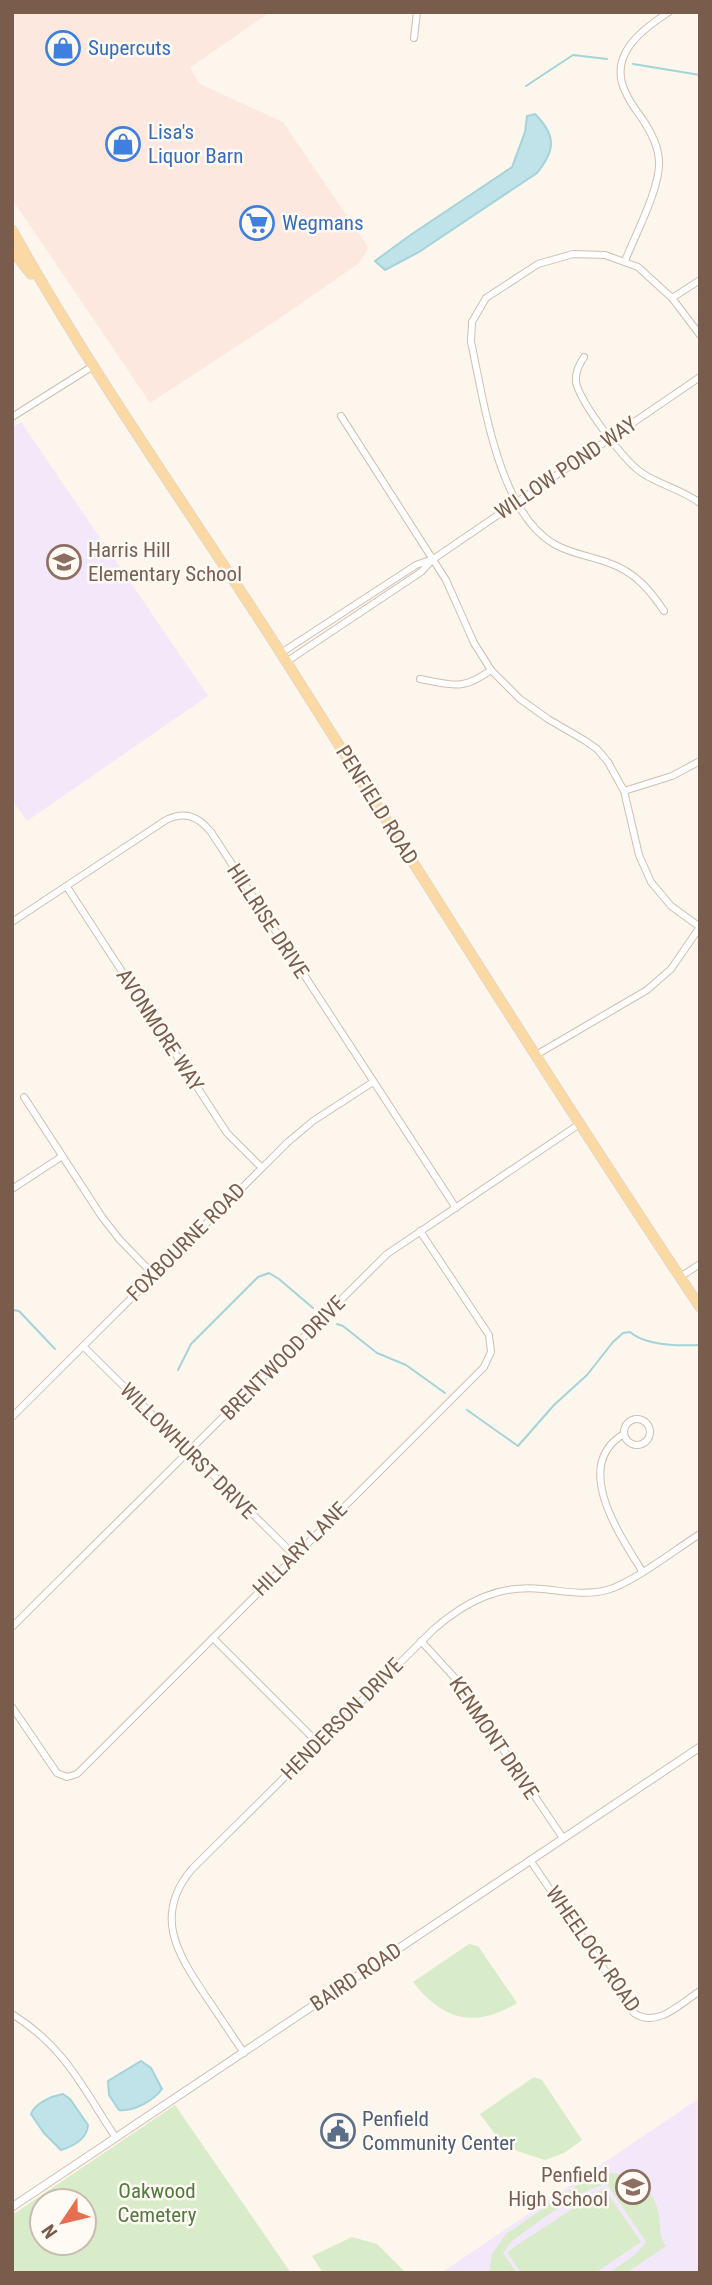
<svg xmlns="http://www.w3.org/2000/svg" width="712" height="2285" font-family="'Roboto Condensed',sans-serif">
<rect width="100%" height="100%" fill="#fdf6ec"/>
<!-- commercial -->
<polygon fill="#fde8e0" points="12,12 270,12 190,68 200,84 283,122 369,248 358,264 283,316 150,403 12,199"/>
<!-- education -->
<g fill="#f3e8fa">
<polygon points="21,422 208,696 27,821 12,799 12,427"/>
<polygon points="698,2099 700,2102 700,2273 441,2273"/>
</g>
<!-- green -->
<g fill="#d8ecc9" fill-rule="evenodd">
<path d="M 469,1944 L 478,1946 L 517,2003 C 474,2029 443,2020 413,1982 Z"/>
<polygon points="534,2077 542,2080 582,2140 564,2153 545,2160 517,2151 494,2133 480,2114"/>
<path d="M 175,2105 L 291,2273 L 12,2273 L 12,2215 ZM 84,2201 L 84,2243 L 42,2243 L 42,2201 Z"/>
<path d="M 613,2173 C 636,2177 655,2190 659,2215 C 662,2229 657,2233 666,2246 L 626,2273 L 609,2273 L 636,2254 L 646,2242 L 607,2184 C 585,2186 531,2227 511,2242 L 503,2253 L 517,2273 L 489,2273 L 492,2254 L 506,2234 L 582,2182 L 597,2175 Z"/>
<polygon points="604,2188 641,2242 595,2273 521,2273 507,2252"/>
<polygon points="352,2237 377,2244 406,2273 323,2273 312,2256"/>
</g>
<!-- water -->
<g fill="#bfe3e8" stroke="#a5d3da" stroke-width="2">
<path d="M 535,114 C 556,135 556,150 537,173 L 419,252 L 385,270 L 375,261 L 409,236 L 512,167 L 525,132 L 527,116 Z"/>
<path d="M 141,2061 L 151,2068 L 162,2089 C 154,2100 134,2112 119,2110 L 109,2095 L 108,2081 Z"/>
<path d="M 63,2094 L 70,2099 L 88,2125 C 87,2139 74,2146 61,2150 L 44,2133 L 31,2114 C 35,2103 52,2096 63,2094 Z"/>
</g>
<g fill="none" stroke-linecap="round" stroke-linejoin="round">
<!-- stream -->
<g stroke="#a5d3da" stroke-width="2">
<polyline points="633,64 700,75"/>
<polyline points="526,86 573,55 607,59"/>
<polyline points="12,1310 19,1311 55,1349"/>
<polyline points="337,1324 343,1326 377,1353 406,1365 445,1393"/>
<polyline points="178,1370 191,1344 258,1277 269,1273 279,1279 313,1308"/>
<path d="M 467,1410 L 518,1446 L 554,1405 L 587,1375 L 613,1342 L 623,1333 L 630,1332 C 646,1346 679,1346 700,1345"/>
</g>
<!-- minor casing -->
<g stroke="#d1beb0" stroke-width="8">
<g id="minor">
<polyline points="414,38 417,12"/>
<path d="M 625,261 C 635,235 661,187 659,160 C 658,145 651,132 643,120 C 637,111 630,103 626,93 C 607,56 641,30 669,12"/>
<polyline points="672,298 700,280"/>
<path d="M 584,357 C 579,365 575,372 576,382 C 580,402 624,461 642,473 C 660,485 683,490 700,503"/>
<polyline points="341,416 446,580 474,643 491,670 520,699 548,719 584,740 597,749 608,762 624,791 639,855 651,882 671,906 700,927"/>
<polyline points="12,417 93,366"/>
<path d="M 664,611 C 650,590 635,572 609,563 C 591,556 571,554 554,544 C 498,511 484,401 471,342 L 472,322 L 486,298 L 538,264 L 573,254 L 605,255 L 638,267 L 672,298 L 700,335"/>
<polyline points="281,653 416,565 430,560"/>
<polyline points="286,662 421,572 432,560 700,377"/>
<path d="M 420,679 C 453,685 462,691 491,670"/>
<polyline points="624,791 672,776 700,761"/>
<polyline points="67,887 227,1133 261,1167"/>
<path d="M 12,922 L 166,820 C 185,811 198,816 211,832 L 456,1208"/>
<polyline points="536,1055 647,990 671,969 700,927"/>
<polyline points="24,1097 102,1217 120,1240 154,1275"/>
<polyline points="12,1189 61,1157"/>
<polyline points="680,1277 700,1264"/>
<polyline points="83,1346 294,1555"/>
<polyline points="12,1417 288,1142 313,1121 373,1082"/>
<circle cx="637" cy="1432" r="13"/>
<path d="M 624,1434 C 571,1465 620,1535 642,1571"/>
<polyline points="12,1627 387,1254 581,1123"/>
<polyline points="213,1638 318,1743"/>
<polyline points="421,1641 454,1677 563,1838"/>
<polyline points="12,1707 57,1773 67,1777 77,1774 484,1367 491,1352 489,1335 420,1231"/>
<path d="M 530,1860 L 634,2013 C 657,2029 681,2003 700,1991"/>
<path d="M 12,2014 C 66,2048 82,2087 116,2138"/>
<path d="M 244,2053 C 231,2034 218,2014 205,1995 C 177,1953 153,1915 192,1869 L 434,1629 C 465,1602 499,1584 542,1589 C 564,1591 585,1596 607,1590 C 631,1584 676,1549 700,1534"/>
</g>
</g>
<!-- tertiary casing -->
<g stroke="#d1beb0" stroke-width="9">
<polyline id="tertiary" points="12,2207 700,1747"/>
</g>
<!-- primary casing -->
<g stroke="#dad1cd" stroke-width="11">
<g id="primary">
<path d="M 12,230 C 92,374 188,508 277,647 C 417,868 555,1090 700,1307"/>
<polyline points="12,250 31,274"/>
</g>
</g>
<!-- minor -->
<use href="#minor" stroke="#fff" stroke-width="6"/>
<!-- tertiary -->
<use href="#tertiary" stroke="#fff" stroke-width="7"/>
<!-- primary -->
<use href="#primary" stroke="#fbd9a5" stroke-width="10"/>
</g>
<!-- icons -->
<defs>
<g id="shop-ring" transform="scale(1.75)"><circle r="9.5" fill="#fffaf3" stroke="#3f7fe0" stroke-width="1.5"/><path d="M-5-2.5h2.3a2.7 3.5 0 0 1 5.4 0H5L5.5 6h-11ZM-1.5-2.5h3a1.5 2.3 0 0 0-3 0Z" fill="#3f7fe0"/></g>
<g id="supermarket-ring" transform="scale(1.75)"><circle r="9.5" fill="#fffaf3" stroke="#3f7fe0" stroke-width="1.5"/><path d="M-6-5.5h2.5l.6 2H6L4.5 2H-2.5L-4.4-4H-6ZM-1.5 3.2a1.3 1.3 0 1 0 .1 0ZM3 3.2a1.3 1.3 0 1 0 .1 0Z" fill="#3f7fe0"/></g>
<g id="school-ring" transform="scale(1.75)"><circle r="9.5" fill="#fffaf3" stroke="#8d6e63" stroke-width="1.5"/><path d="M0-5L7-2L0 1L-7-2ZM-4 1L0 2.5L4 1V4Q0 6-4 4Z" fill="#8d6e63"/></g>
<g id="civic-ring" transform="scale(1.75)"><circle r="9.5" fill="#fffaf3" stroke="#5c6f8a" stroke-width="1.5"/><path d="M-.6-6.5H3V-4.5H.6V-3L4-1V1h2V6H-6V1h2V-1L-.6-3ZM-1.2 2.5V6h2.4V2.5Z" fill="#5c6f8a"/></g>
</defs>
<g fill-rule="evenodd">
<use href="#shop-ring" x="63" y="48"/>
<use href="#shop-ring" x="123" y="144"/>
<use href="#supermarket-ring" x="257" y="223"/>
<use href="#school-ring" x="64" y="562"/>
<use href="#civic-ring" x="338" y="2131"/>
<use href="#school-ring" x="633" y="2187"/>
</g>
<g text-anchor="middle" stroke-width="5" stroke-linejoin="round" paint-order="stroke">
<!-- shop labels -->
<g font-size="21" fill="#366cbe" stroke="#fffaf3" text-anchor="start">
<text x="88" y="55">Supercuts</text>
<text x="148" y="139">Lisa's<tspan x="148" dy="24">Liquor Barn</tspan></text>
<text x="282" y="230">Wegmans</text>
</g>
<!-- street labels -->
<g font-size="21" fill="#7a5c4d" stroke="#fffaf3">
<text transform="translate(566 468) rotate(-34)" y="7">WILLOW POND WAY</text>
<text transform="translate(377 805) rotate(58)" y="7">PENFIELD ROAD</text>
<text transform="translate(268 921) rotate(57)" y="7">HILLRISE DRIVE</text>
<text transform="translate(160 1030) rotate(57)" y="7">AVONMORE WAY</text>
<text transform="translate(186 1242) rotate(-45)" y="7">FOXBOURNE ROAD</text>
<text transform="translate(283 1358) rotate(-45)" y="7">BRENTWOOD DRIVE</text>
<text transform="translate(188 1451) rotate(45)" y="7">WILLOWHURST DRIVE</text>
<text transform="translate(300 1549) rotate(-45)" y="7">HILLARY LANE</text>
<text transform="translate(342 1719) rotate(-45)" y="7">HENDERSON DRIVE</text>
<text transform="translate(494 1738) rotate(56)" y="7">KENMONT DRIVE</text>
<text transform="translate(593 1949) rotate(55)" y="7">WHEELOCK ROAD</text>
<text transform="translate(356 1977) rotate(-34)" y="7">BAIRD ROAD</text>
</g>
<!-- education labels -->
<g font-size="21" fill="#785e54" stroke="#fffaf3" text-anchor="start">
<text x="88" y="557">Harris Hill<tspan x="88" dy="24">Elementary School</tspan></text>
<text x="608" y="2182" text-anchor="end">Penfield<tspan x="608" dy="24">High School</tspan></text>
</g>
<!-- service labels -->
<g font-size="21" fill="#4e5e75" stroke="#fffaf3" text-anchor="start">
<text x="362" y="2126">Penfield<tspan x="362" dy="24">Community Center</tspan></text>
</g>
<!-- park labels -->
<g font-size="21" fill="#537a41" stroke="#fffaf3">
<text x="157" y="2198">Oakwood<tspan x="157" dy="24">Cemetery</tspan></text>
</g>
</g>
<!-- border -->
<rect width="712" height="2285" fill="none" stroke="#7a5c4d" stroke-width="28"/>
<!-- north arrow -->
<g transform="translate(63 2222) rotate(235)"><circle r="33" fill="#fffaf3" stroke="#cabbb1" stroke-width="2"/>
<path d="M0-5L12 26L0 18L-12 26Z" fill="#e76f51"/>
<text y="-10" font-size="19" font-weight="bold" text-anchor="middle" fill="#7a5c4d">N</text>
</g>
</svg>
